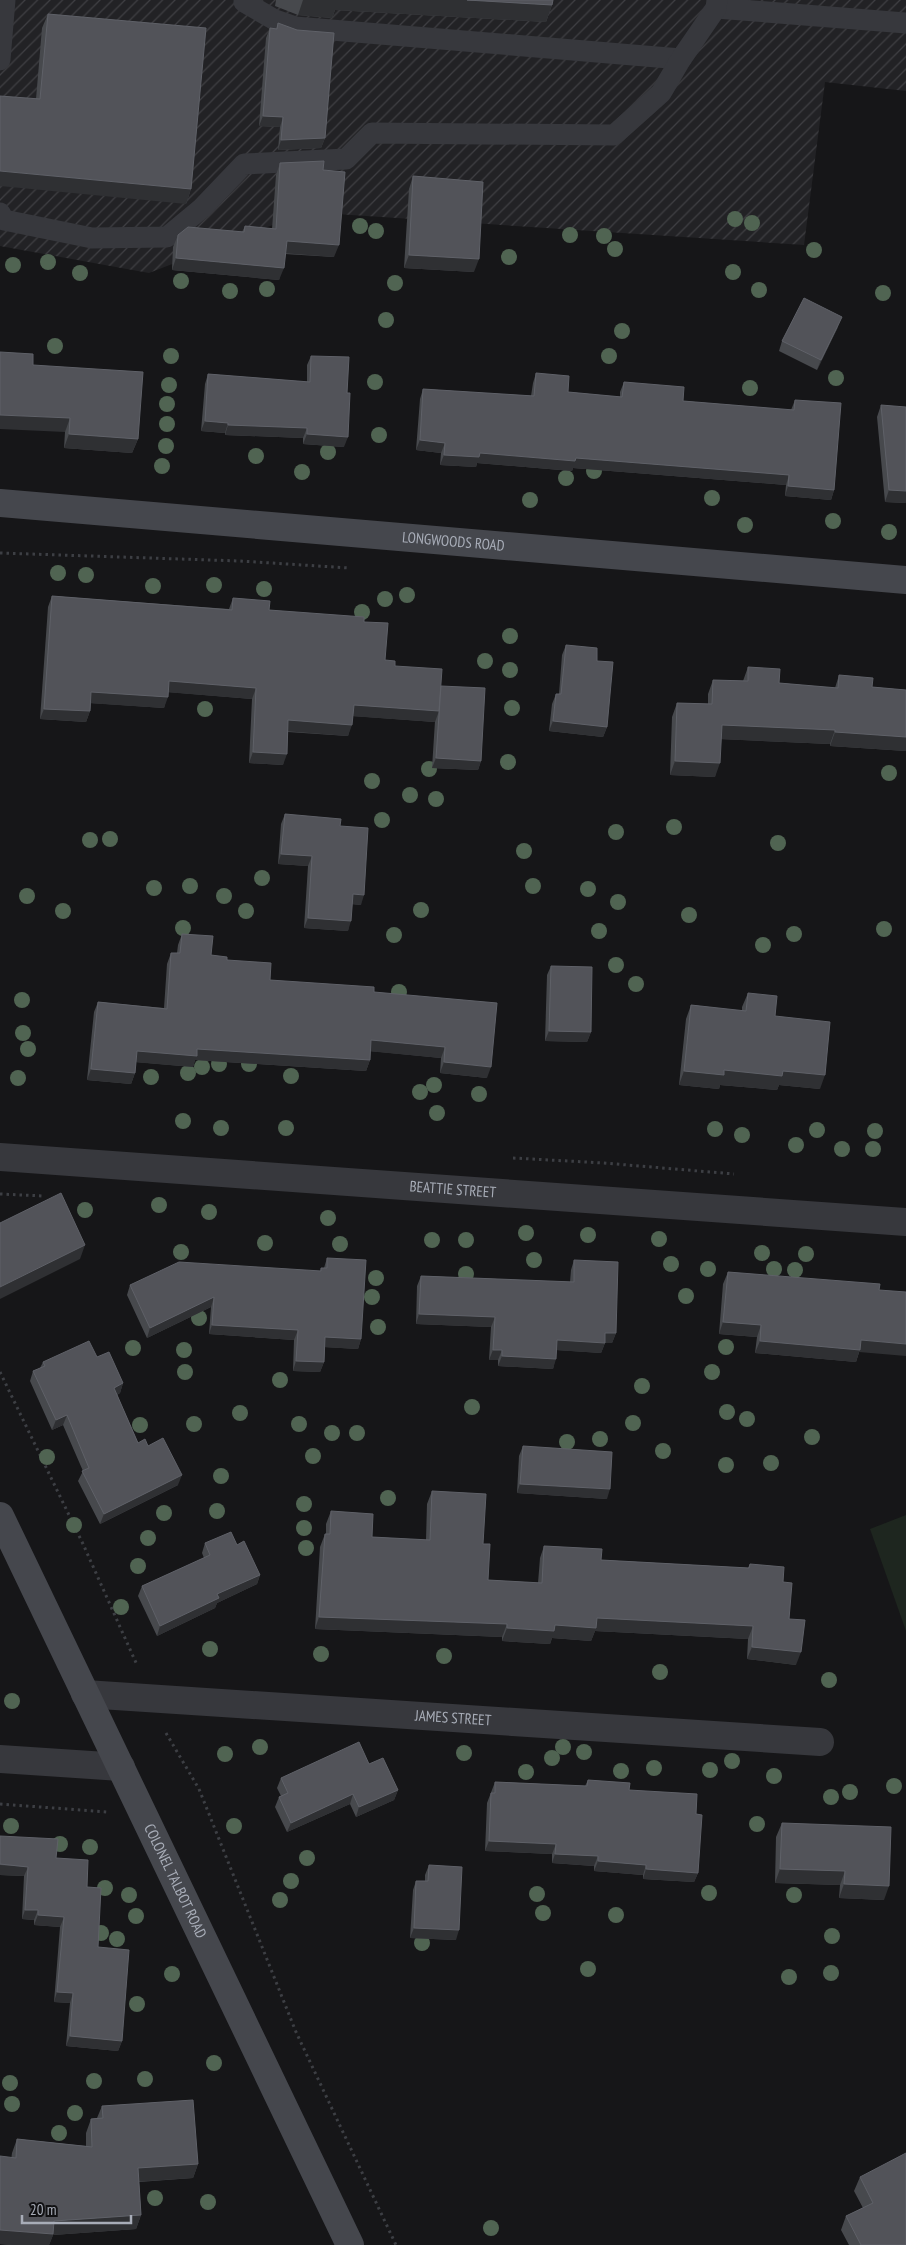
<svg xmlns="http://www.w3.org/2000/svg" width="906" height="2245" font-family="'PT Sans Narrow',sans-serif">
<defs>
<pattern id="industrial-furrows" width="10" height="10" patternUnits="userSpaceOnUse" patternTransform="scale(1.25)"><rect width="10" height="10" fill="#222225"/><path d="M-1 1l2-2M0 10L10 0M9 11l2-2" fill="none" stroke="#3f3f43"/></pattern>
</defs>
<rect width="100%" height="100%" fill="#161618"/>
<!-- industrial -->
<polygon fill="url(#industrial-furrows)" points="0,0 906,0 906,91 825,82 804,245 306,212 149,273 0,246"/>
<!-- park -->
<polygon fill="#1e261f" points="906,1515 906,1631 870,1529"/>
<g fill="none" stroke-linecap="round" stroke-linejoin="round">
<!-- path -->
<g stroke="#3d3f44" stroke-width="3" stroke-dasharray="2.5 4" stroke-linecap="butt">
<polyline points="0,553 240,561 349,568"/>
<polyline points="513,1158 604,1163 734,1174"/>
<polyline points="0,1194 44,1196"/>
<polyline points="0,1372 83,1544 137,1665"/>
<polyline points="166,1733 199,1789 296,2032 396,2245"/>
<polyline points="0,1804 107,1812"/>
</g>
<!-- service -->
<g stroke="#37383d" stroke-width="21">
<polyline points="244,2 275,20 295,27 681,59"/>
<polyline points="716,8 906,23"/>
<polyline points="0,60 5,0"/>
<polyline points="0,213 4,220 92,238 167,237 202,208 244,164 346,159 372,133 614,135 661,93 681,59 716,8 717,0"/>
</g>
<!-- minor -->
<g stroke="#37383d" stroke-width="28">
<path id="s1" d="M 0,1157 L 906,1222"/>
<path id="s2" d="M 85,1694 L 820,1742"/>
</g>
<!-- tertiary -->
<polyline stroke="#37383d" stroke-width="28" points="0,1759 121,1767"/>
<!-- secondary -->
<g stroke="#45474d" stroke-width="28">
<path id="s3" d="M 0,503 L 906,580"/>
<path id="s4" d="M 0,1516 L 350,2245"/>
</g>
</g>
<!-- trees -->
<g fill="#506452">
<circle cx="735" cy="219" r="8"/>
<circle cx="752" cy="223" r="8"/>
<circle cx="360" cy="226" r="8"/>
<circle cx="376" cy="231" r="8"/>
<circle cx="570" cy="235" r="8"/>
<circle cx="604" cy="236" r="8"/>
<circle cx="615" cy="249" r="8"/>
<circle cx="814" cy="250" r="8"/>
<circle cx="509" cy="257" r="8"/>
<circle cx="48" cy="262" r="8"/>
<circle cx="13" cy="265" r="8"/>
<circle cx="733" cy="272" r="8"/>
<circle cx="80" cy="273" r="8"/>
<circle cx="181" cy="281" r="8"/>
<circle cx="395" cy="283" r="8"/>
<circle cx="267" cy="289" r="8"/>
<circle cx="759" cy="290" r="8"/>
<circle cx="230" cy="291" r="8"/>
<circle cx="883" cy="293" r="8"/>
<circle cx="386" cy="320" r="8"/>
<circle cx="622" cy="331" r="8"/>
<circle cx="55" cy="346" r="8"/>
<circle cx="171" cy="356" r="8"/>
<circle cx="609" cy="356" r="8"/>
<circle cx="836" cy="378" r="8"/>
<circle cx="375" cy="382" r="8"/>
<circle cx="169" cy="385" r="8"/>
<circle cx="750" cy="388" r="8"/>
<circle cx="167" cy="404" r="8"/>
<circle cx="167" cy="424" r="8"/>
<circle cx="379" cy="435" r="8"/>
<circle cx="166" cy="446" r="8"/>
<circle cx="328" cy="452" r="8"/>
<circle cx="256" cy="456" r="8"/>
<circle cx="162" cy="466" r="8"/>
<circle cx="594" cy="471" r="8"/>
<circle cx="302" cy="472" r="8"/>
<circle cx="566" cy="478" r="8"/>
<circle cx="712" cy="498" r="8"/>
<circle cx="530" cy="500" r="8"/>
<circle cx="833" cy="521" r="8"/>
<circle cx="745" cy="525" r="8"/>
<circle cx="889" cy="532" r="8"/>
<circle cx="58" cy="573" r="8"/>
<circle cx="86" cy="575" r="8"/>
<circle cx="214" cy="585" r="8"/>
<circle cx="153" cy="586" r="8"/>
<circle cx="264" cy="589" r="8"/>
<circle cx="407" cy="595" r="8"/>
<circle cx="385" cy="599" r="8"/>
<circle cx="362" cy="612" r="8"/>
<circle cx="510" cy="636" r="8"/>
<circle cx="485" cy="661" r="8"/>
<circle cx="510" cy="670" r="8"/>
<circle cx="512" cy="708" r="8"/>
<circle cx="205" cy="709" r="8"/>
<circle cx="508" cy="762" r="8"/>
<circle cx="429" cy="769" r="8"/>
<circle cx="889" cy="773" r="8"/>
<circle cx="372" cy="781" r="8"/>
<circle cx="410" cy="795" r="8"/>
<circle cx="436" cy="799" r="8"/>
<circle cx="382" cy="820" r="8"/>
<circle cx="674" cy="827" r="8"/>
<circle cx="616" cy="832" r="8"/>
<circle cx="110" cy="839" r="8"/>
<circle cx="90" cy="840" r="8"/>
<circle cx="778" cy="843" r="8"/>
<circle cx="524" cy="851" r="8"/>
<circle cx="262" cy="878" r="8"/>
<circle cx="190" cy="886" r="8"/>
<circle cx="533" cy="886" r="8"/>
<circle cx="154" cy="888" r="8"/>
<circle cx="588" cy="889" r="8"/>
<circle cx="27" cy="896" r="8"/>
<circle cx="224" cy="896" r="8"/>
<circle cx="618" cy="902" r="8"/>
<circle cx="421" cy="910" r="8"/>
<circle cx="63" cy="911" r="8"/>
<circle cx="246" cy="911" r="8"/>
<circle cx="689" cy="915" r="8"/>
<circle cx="183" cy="928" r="8"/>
<circle cx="884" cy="929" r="8"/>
<circle cx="599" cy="931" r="8"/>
<circle cx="794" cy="934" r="8"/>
<circle cx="394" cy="935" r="8"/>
<circle cx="763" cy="945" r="8"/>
<circle cx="616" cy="965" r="8"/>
<circle cx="636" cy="984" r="8"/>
<circle cx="399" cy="992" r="8"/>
<circle cx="22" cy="1000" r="8"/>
<circle cx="23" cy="1033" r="8"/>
<circle cx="28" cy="1049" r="8"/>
<circle cx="219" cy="1064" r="8"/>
<circle cx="249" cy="1064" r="8"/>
<circle cx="202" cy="1067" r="8"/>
<circle cx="188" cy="1073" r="8"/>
<circle cx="291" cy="1076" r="8"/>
<circle cx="151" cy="1077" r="8"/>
<circle cx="18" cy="1078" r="8"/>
<circle cx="434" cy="1085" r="8"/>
<circle cx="420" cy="1092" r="8"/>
<circle cx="479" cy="1094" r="8"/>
<circle cx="437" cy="1113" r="8"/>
<circle cx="183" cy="1121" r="8"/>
<circle cx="221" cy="1128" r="8"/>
<circle cx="286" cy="1128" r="8"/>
<circle cx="715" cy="1129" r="8"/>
<circle cx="817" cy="1130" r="8"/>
<circle cx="875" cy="1131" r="8"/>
<circle cx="742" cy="1135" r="8"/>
<circle cx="796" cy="1145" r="8"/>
<circle cx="842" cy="1149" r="8"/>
<circle cx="873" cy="1149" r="8"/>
<circle cx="159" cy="1205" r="8"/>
<circle cx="85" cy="1210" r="8"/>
<circle cx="209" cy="1212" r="8"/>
<circle cx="328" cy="1218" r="8"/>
<circle cx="526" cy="1233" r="8"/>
<circle cx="588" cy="1235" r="8"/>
<circle cx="659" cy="1239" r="8"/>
<circle cx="432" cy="1240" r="8"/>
<circle cx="466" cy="1240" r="8"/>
<circle cx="265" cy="1243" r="8"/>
<circle cx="340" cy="1244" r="8"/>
<circle cx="181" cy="1252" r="8"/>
<circle cx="762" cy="1253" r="8"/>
<circle cx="806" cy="1254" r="8"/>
<circle cx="534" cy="1260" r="8"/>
<circle cx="671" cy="1264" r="8"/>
<circle cx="708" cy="1269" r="8"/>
<circle cx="774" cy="1269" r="8"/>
<circle cx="795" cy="1270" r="8"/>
<circle cx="466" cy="1274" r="8"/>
<circle cx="376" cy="1278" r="8"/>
<circle cx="686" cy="1296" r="8"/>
<circle cx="372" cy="1297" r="8"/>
<circle cx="199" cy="1318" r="8"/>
<circle cx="378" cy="1327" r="8"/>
<circle cx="726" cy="1347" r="8"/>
<circle cx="133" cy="1348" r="8"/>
<circle cx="184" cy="1350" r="8"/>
<circle cx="185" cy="1372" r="8"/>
<circle cx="712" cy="1372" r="8"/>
<circle cx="280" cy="1380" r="8"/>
<circle cx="642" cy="1386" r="8"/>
<circle cx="472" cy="1407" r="8"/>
<circle cx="727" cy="1412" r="8"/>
<circle cx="240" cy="1413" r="8"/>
<circle cx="747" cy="1419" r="8"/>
<circle cx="633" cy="1423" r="8"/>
<circle cx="194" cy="1424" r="8"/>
<circle cx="299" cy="1424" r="8"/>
<circle cx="140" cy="1425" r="8"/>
<circle cx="332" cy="1433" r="8"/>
<circle cx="357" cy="1433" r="8"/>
<circle cx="812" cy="1437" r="8"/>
<circle cx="600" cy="1439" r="8"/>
<circle cx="567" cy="1442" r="8"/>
<circle cx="663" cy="1451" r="8"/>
<circle cx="313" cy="1456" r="8"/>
<circle cx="47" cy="1457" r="8"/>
<circle cx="771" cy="1463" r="8"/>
<circle cx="726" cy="1465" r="8"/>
<circle cx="221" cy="1476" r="8"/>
<circle cx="388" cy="1498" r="8"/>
<circle cx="304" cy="1504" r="8"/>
<circle cx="217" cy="1511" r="8"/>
<circle cx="164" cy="1513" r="8"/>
<circle cx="74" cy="1525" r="8"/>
<circle cx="304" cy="1528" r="8"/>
<circle cx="148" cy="1538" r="8"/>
<circle cx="306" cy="1548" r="8"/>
<circle cx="138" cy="1566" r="8"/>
<circle cx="121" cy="1607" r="8"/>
<circle cx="210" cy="1649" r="8"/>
<circle cx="321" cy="1654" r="8"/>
<circle cx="444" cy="1656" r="8"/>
<circle cx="660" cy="1672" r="8"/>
<circle cx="829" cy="1680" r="8"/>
<circle cx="12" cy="1701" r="8"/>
<circle cx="260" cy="1747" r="8"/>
<circle cx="563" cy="1747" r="8"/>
<circle cx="584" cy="1752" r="8"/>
<circle cx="464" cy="1753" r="8"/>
<circle cx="225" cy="1754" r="8"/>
<circle cx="552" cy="1758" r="8"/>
<circle cx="732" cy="1761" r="8"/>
<circle cx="654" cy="1768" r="8"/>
<circle cx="710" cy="1770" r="8"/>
<circle cx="621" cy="1771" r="8"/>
<circle cx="526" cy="1772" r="8"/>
<circle cx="774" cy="1776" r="8"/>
<circle cx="894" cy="1786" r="8"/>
<circle cx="850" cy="1792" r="8"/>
<circle cx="831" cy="1797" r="8"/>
<circle cx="757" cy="1824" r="8"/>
<circle cx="11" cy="1826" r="8"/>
<circle cx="234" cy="1826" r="8"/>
<circle cx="60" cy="1844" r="8"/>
<circle cx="90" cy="1847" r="8"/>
<circle cx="307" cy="1858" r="8"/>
<circle cx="291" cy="1881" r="8"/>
<circle cx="105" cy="1888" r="8"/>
<circle cx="709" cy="1893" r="8"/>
<circle cx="537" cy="1894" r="8"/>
<circle cx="129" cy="1895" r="8"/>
<circle cx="794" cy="1895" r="8"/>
<circle cx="280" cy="1900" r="8"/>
<circle cx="543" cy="1913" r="8"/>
<circle cx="616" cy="1915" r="8"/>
<circle cx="136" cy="1916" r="8"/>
<circle cx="101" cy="1933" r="8"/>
<circle cx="832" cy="1936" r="8"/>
<circle cx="117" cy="1939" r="8"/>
<circle cx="422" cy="1943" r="8"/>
<circle cx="588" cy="1969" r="8"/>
<circle cx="831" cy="1973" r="8"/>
<circle cx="172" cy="1974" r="8"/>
<circle cx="789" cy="1977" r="8"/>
<circle cx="137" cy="2004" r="8"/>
<circle cx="214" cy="2063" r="8"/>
<circle cx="145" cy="2079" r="8"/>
<circle cx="94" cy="2081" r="8"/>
<circle cx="10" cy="2083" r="8"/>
<circle cx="12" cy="2104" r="8"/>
<circle cx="75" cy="2113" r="8"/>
<circle cx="59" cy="2133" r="8"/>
<circle cx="155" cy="2198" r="8"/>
<circle cx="208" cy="2202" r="8"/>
<circle cx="491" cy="2228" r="8"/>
</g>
<!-- wall -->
<g fill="#47494d">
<polygon points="276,0 553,0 552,5 546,22 335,10 332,18 298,15 275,6"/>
<polygon points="48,14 191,189 186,204 36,99 42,28"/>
<polygon points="278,23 325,138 321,148 278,150 280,127 259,126 266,38 270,28 276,29"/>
<polygon points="280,163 323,170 334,257 285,254 279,280 172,270 173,247 178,235 242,232 245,226 272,229 276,175"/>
<polygon points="413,176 474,272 404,268 409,189"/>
<polygon points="838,327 817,370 779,351 782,341"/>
<polygon points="311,356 344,447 303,444 303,438 225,435 225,433 201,431 205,384 208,374 307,382 307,365"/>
<polygon points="33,365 138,439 132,453 64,448 65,432"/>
<polygon points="536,373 568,392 620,397 620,392 624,382 683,401 791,410 795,400 834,490 831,500 785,496 786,485 573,468 572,471 477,463 476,467 440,465 441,453 416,450 420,399 423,389 531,396 533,383"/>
<polygon points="881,405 906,503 885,502 877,417"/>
<polygon points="52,596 229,609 233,598 269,610 364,622 385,660 395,666 441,686 481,761 478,770 432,768 435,721 435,722 353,716 348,736 288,732 283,765 249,763 252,699 168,692 164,708 91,703 90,711 86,722 40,719 48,607"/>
<polygon points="566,645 597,661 607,727 603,737 549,731 552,704 556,694 559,694 562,655"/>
<polygon points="748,667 779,683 835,688 839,675 872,687 906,690 906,751 830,746 830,744 721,739 715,777 670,775 672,717 677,703 708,704 708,694 713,680 743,681"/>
<polygon points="285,814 340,826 361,905 352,904 348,931 304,928 308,866 278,864 281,824"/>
<polygon points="182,934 211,955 227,960 270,980 374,992 487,1078 440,1073 441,1058 370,1051 370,1060 366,1071 195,1060 193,1067 136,1062 135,1073 131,1084 87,1080 94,1012 98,1002 164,1008 167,964 171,953 177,953 178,945"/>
<polygon points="551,966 591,1032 587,1042 545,1041 547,975"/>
<polygon points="748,993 775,1016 820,1089 779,1085 777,1090 720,1085 719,1089 679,1085 686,1019 691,1005 742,1011 742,1007"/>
<polygon points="327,1258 361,1339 358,1349 325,1347 324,1362 320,1372 293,1371 294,1340 209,1334 211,1307 147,1338 127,1295 130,1285 320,1271 321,1268 324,1268"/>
<polygon points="574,1260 616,1333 612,1343 605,1343 601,1353 557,1350 553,1369 498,1366 498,1360 489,1360 491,1327 416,1324 417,1286 421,1276 570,1282 571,1270"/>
<polygon points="728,1272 879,1290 856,1362 755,1353 757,1337 719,1334 723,1284"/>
<polygon points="97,1357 123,1383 120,1393 117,1395 138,1443 148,1446 178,1485 100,1524 78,1481 83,1471 63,1425 52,1430 30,1381 33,1371 40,1368 43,1362"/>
<polygon points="523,1446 607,1499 517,1493 519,1456"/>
<polygon points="432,1491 483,1544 488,1580 538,1583 540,1558 544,1546 601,1560 748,1568 750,1564 783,1582 796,1665 747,1659 748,1639 595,1631 591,1641 552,1638 550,1644 502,1641 502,1637 315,1629 320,1547 325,1534 326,1534 326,1524 331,1511 372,1537 426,1540 427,1504"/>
<polygon points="205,1543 237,1545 260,1575 257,1584 217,1603 215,1608 157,1636 138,1596 142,1586 204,1558 202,1553"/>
<polygon points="369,1764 398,1790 394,1800 356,1817 350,1804 287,1832 275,1807 279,1797 281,1796 277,1788 281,1778"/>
<polygon points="588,1780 629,1790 696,1814 698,1873 694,1882 643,1879 643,1875 594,1871 594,1866 552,1863 552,1854 485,1851 487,1803 495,1782 585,1786"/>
<polygon points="782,1823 884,1900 839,1898 840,1885 775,1883 776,1837"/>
<polygon points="0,1836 56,1858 87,1887 98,1947 122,2041 118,2051 66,2046 70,2003 54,2002 60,1927 34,1925 34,1920 22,1919 24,1876 0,1875"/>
<polygon points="429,1865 456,1940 410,1938 413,1890 416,1881 425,1881 425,1875"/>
<polygon points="102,2106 198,2164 193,2178 139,2182 141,2215 136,2229 53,2235 49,2245 12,2245 0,2244 12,2153 17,2139 86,2146 86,2133 91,2119 97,2118"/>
<polygon points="860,2177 906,2245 849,2245 841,2230 846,2216 863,2208 854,2191"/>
</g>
<!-- shaded-wall -->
<g fill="#2f3033">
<polygon points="303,0 467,0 552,5 546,22 335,10 332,18 298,15"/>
<polygon points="263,116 283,117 280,127 259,126"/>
<polygon points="325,138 321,148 278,150 281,140"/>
<polygon points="0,171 191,189 186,204 0,186"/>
<polygon points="287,241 339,245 334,257 282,253"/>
<polygon points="409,255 479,259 474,272 404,268"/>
<polygon points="176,258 284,268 279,280 172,270"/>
<polygon points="842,317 838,327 817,370 821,360"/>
<polygon points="0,415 70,418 65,432 0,429"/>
<polygon points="205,421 228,423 225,433 201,431"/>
<polygon points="228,425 307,428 303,438 225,435"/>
<polygon points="69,434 138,439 132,453 64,448"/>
<polygon points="307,434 348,437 344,447 303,444"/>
<polygon points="420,440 445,443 441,453 416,450"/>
<polygon points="480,453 576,458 789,475 786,485 573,468 572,471 477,463 476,467 440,465 444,455"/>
<polygon points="788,486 834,490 831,500 785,496"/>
<polygon points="889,490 906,491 906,503 885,502"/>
<polygon points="169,681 256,688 252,699 165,692"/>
<polygon points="91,692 168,697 164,708 87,703"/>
<polygon points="354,705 439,711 435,722 350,716"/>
<polygon points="44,709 90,711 86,722 40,719"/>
<polygon points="288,720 352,725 348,736 284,731"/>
<polygon points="553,721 607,727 603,737 549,731"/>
<polygon points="722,725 835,730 830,744 717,739"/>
<polygon points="835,732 906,737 906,751 830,746"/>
<polygon points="253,752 287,754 283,765 249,763"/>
<polygon points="436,758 481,761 478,770 432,768"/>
<polygon points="675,761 720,763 715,777 670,775"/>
<polygon points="281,854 312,856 308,866 278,864"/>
<polygon points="353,894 364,895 361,905 350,904"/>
<polygon points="308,918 351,921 348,931 304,928"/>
<polygon points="549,1031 591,1032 587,1042 545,1041"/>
<polygon points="371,1040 445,1047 441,1058 367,1051"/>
<polygon points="197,1049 370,1060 366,1071 195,1060 193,1067 133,1062 137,1051"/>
<polygon points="444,1062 491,1067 487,1078 440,1073"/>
<polygon points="91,1069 135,1073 131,1084 87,1080"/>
<polygon points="724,1070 783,1071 825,1075 820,1089 779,1085 777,1090 720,1085 719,1089 679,1085 684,1071"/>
<polygon points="85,1245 80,1259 0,1299 0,1287"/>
<polygon points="214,1297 211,1307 147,1338 150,1328"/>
<polygon points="419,1314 495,1317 491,1327 416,1324"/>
<polygon points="723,1322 761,1325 757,1337 719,1334"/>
<polygon points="212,1325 298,1330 294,1340 209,1334"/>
<polygon points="605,1333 616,1333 612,1343 605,1343 601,1353 554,1350 557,1340"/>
<polygon points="325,1337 361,1339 358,1349 322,1347"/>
<polygon points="861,1340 906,1344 906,1356 859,1352 856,1362 755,1353 760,1341"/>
<polygon points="493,1350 502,1350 498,1360 489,1360"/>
<polygon points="502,1356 556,1359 553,1369 498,1366"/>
<polygon points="296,1361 324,1362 320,1372 293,1371"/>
<polygon points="123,1383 120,1393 110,1398 114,1388"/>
<polygon points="67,1415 63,1425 52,1430 56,1420"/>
<polygon points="182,1475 178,1485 100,1524 104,1514"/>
<polygon points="520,1484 610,1489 607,1499 517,1493"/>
<polygon points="260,1575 257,1584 217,1603 215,1608 157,1636 160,1626 217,1594"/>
<polygon points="319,1617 507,1624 502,1637 315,1629"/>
<polygon points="597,1618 753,1626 748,1639 595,1631 591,1641 552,1638 550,1644 502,1641 507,1628 555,1625"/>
<polygon points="752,1647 801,1652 796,1665 747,1659"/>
<polygon points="398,1790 394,1800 356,1817 359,1807"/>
<polygon points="353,1794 350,1804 287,1832 291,1823"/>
<polygon points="489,1841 556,1844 552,1854 485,1851"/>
<polygon points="555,1854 598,1856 594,1866 552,1863"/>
<polygon points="598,1861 646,1865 643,1875 594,1871"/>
<polygon points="0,1865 28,1867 24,1876 0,1875"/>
<polygon points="646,1869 698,1873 694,1882 643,1879"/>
<polygon points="780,1869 845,1871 840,1885 775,1883"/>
<polygon points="844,1884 889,1886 884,1900 839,1898"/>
<polygon points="25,1910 38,1910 34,1920 22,1919"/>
<polygon points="38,1915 64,1917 60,1927 34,1925"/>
<polygon points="414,1928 459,1930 456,1940 410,1938"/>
<polygon points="57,1992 73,1993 70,2003 54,2002"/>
<polygon points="70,2036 122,2041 118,2051 66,2046"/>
<polygon points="198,2164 193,2178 133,2182 138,2168"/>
<polygon points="141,2215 136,2229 53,2235 49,2245 12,2245 0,2244 0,2230 54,2221"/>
</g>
<!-- building -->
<g fill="#525359" stroke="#5f6168">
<polygon points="467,0 553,0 552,5"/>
<polygon points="48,14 206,28 191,189 0,171 0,96 40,99"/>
<polygon points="278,23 297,30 334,33 325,138 281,140 283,117 263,116 270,28 277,29"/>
<polygon points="324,161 323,170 345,172 339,245 287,241 284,268 176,258 178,235 188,227 244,232 245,226 276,229 280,163"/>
<polygon points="413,176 483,182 479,259 409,255"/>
<polygon points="804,298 842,317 821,360 782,341"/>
<polygon points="0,352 33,354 33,365 143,372 138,439 69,434 70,418 0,415"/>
<polygon points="311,356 349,357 347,393 350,393 348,437 307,434 307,428 228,425 228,423 205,421 208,374 310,382"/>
<polygon points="536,373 569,376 568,392 622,397 624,382 684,387 683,401 794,410 795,400 841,403 834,490 788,486 789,475 576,458 575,461 480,453 479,457 444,455 445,443 420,440 423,389 534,396"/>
<polygon points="881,405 906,407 906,491 889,490"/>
<polygon points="52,596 232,610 233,598 270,601 269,610 364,617 364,622 388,623 385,660 395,661 395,666 442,669 439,711 354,705 352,725 288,720 287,754 253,752 256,688 169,681 168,697 91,692 90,711 44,709"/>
<polygon points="566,645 597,648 597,661 613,662 607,727 553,721 556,694 561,694"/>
<polygon points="748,667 780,669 779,683 838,688 839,675 873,678 872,687 906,690 906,737 835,732 835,730 722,725 720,763 675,761 677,703 712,704 713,680 748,681"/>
<polygon points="441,686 485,688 481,761 436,758"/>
<polygon points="285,814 341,819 340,826 368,828 364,895 353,894 351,921 308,918 312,856 281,854"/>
<polygon points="182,934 213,936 211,955 227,957 227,960 271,963 270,980 374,987 374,992 497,1003 491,1067 444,1062 445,1047 371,1040 370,1060 197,1049 197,1056 137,1051 135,1073 91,1069 98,1002 167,1009 171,953 180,953"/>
<polygon points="551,966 592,967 591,1032 549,1031"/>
<polygon points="748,993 777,996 775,1016 830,1022 825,1075 783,1071 782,1076 724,1070 724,1075 684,1071 691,1005 746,1011"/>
<polygon points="61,1193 85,1245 0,1287 0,1223"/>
<polygon points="327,1258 366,1260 361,1339 325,1337 324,1362 296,1361 298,1330 212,1325 214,1297 150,1328 130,1285 179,1262 321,1271 321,1268 327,1268"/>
<polygon points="574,1260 618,1262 616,1333 605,1333 605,1343 557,1340 556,1359 502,1356 502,1350 493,1350 495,1317 419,1314 421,1276 574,1282"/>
<polygon points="728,1272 880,1284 879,1290 906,1292 906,1344 861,1340 860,1350 760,1341 761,1325 723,1322"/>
<polygon points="89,1341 97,1357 109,1352 123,1383 114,1388 138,1443 145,1439 148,1446 163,1438 182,1475 104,1514 82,1471 89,1468 67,1415 56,1420 33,1371 45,1366 43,1362"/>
<polygon points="523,1446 612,1452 610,1489 520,1484"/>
<polygon points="432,1491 486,1494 483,1544 490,1544 488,1580 542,1583 544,1546 602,1549 601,1560 749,1568 750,1564 784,1567 783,1582 792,1583 789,1619 805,1620 801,1652 752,1647 753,1626 597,1618 596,1628 555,1625 554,1631 507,1628 507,1624 319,1617 325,1534 330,1534 331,1511 373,1514 372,1537 430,1540"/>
<polygon points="231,1532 237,1545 244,1541 260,1575 217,1594 219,1598 160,1626 142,1586 210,1555 205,1543"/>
<polygon points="359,1742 369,1764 383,1758 398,1790 359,1807 353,1794 291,1823 279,1797 288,1793 281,1778"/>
<polygon points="588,1780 630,1783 629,1790 697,1794 696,1814 702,1815 698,1873 646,1869 646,1865 598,1861 598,1856 555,1854 556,1844 489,1841 491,1793 495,1793 495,1782 587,1786"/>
<polygon points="782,1823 891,1827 889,1886 844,1884 845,1871 780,1869"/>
<polygon points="0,1836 58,1839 56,1858 88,1860 87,1887 101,1888 98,1947 129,1950 122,2041 70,2036 73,1993 57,1992 64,1917 38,1915 38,1910 25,1910 28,1867 0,1864"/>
<polygon points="429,1865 462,1867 459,1930 414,1928 416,1881 428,1881"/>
<polygon points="193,2100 198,2164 138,2168 141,2215 54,2221 53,2234 0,2230 0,2156 16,2158 17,2139 92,2147 91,2119 103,2118 102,2106"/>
<polygon points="906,2153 906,2245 861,2245 846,2216 873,2203 860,2177"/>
</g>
<g text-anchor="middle" stroke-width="5" stroke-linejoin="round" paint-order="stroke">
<!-- street labels -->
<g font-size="15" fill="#a8adb8" stroke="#111113">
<text dy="5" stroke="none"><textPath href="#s3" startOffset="455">LONGWOODS ROAD</textPath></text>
<text dy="5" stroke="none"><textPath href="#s1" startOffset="454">BEATTIE STREET</textPath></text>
<text dy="5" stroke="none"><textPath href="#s2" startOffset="369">JAMES STREET</textPath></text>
<text dy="5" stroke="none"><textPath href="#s4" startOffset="405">COLONEL TALBOT ROAD</textPath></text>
</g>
</g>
<!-- scale -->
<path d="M22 2215v8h109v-8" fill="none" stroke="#a8adb8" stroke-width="2.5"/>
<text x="30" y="2215" font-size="15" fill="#a8adb8" stroke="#111113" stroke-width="4" paint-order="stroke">20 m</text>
</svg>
